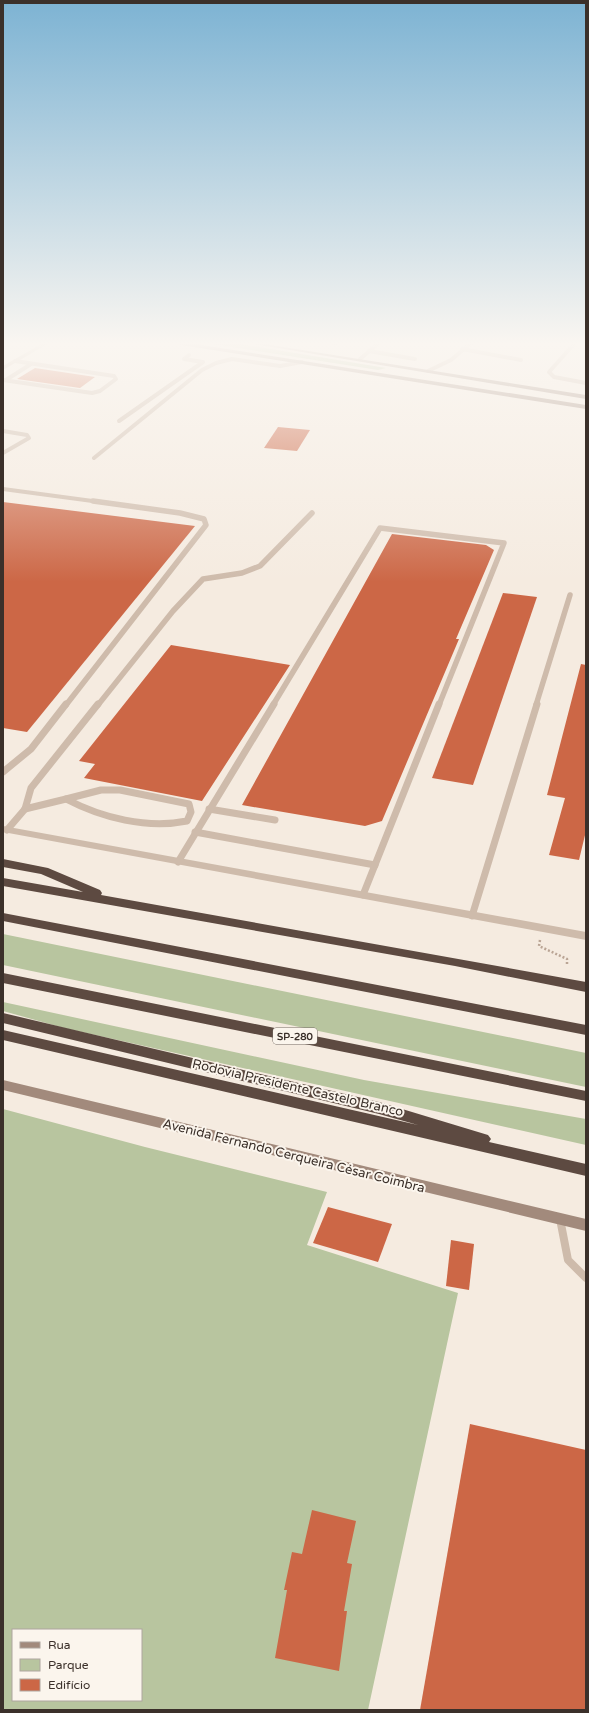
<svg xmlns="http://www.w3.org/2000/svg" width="589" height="1713" font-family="'Varela Round',sans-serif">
<rect width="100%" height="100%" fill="#f5ebe0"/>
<!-- green -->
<g fill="#b8c59f" fill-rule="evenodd">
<polygon points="206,343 234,343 386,368 378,370"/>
<polygon points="3,934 586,1053 586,1087 3,965"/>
<polygon points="3,1002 364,1080 586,1119 586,1145 64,1028 3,1011"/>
<path d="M 3,1109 L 145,1147 L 327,1192 L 307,1245 L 458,1293 L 368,1710 L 3,1710 ZM 13,1630 L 141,1630 L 141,1700 L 13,1700 Z"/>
</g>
<!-- building -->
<g fill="#cc6746">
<polygon points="35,368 95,377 80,388 17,379"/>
<polygon points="278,427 310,430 297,451 264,448"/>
<polygon points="3,502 195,526 27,732 3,728"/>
<polygon points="392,534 486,545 494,550 456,639 459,639 382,821 365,826 242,805"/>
<polygon points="503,593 537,597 473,785 432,778"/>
<polygon points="171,645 290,665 202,801 84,778 95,764 79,761"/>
<polygon points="581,664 586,665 586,831 579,860 549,855 565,798 547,795"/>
<polygon points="328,1207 392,1224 378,1262 313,1243"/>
<polygon points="451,1240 474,1244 469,1290 446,1286"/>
<polygon points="470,1424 586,1450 586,1710 420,1710"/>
<polygon points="312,1510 356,1521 347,1563 352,1564 344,1611 347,1611 339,1671 275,1658 287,1590 284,1590 292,1552 302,1554"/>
</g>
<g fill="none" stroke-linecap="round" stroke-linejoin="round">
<!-- path -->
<polyline stroke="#baa595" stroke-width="2.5" stroke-dasharray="2 2" stroke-linecap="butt" points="540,940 539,946 567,959 567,964"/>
<!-- service-far3 -->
<g stroke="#cebbab" stroke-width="4">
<polyline points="334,343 337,343"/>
<polyline points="575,343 549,372 554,377 586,383"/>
<polyline points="462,349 521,360"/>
<polyline points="369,351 415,359"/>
<polyline points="360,359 379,343"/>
<polyline points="428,371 451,360 471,343"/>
<polyline points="3,380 92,393 100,391 116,379 114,376 15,361"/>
<polyline points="6,380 31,364"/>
<polyline points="119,421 203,362 184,359 189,355"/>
<polyline points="3,431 27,435 29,438 3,453"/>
<polyline points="94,458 202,370 216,363 232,359 280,366 302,362"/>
<polyline points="3,489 100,502"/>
</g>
<!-- service-far2 -->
<g stroke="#cebbab" stroke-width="5.5">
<polyline points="66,705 206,525 204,519 180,513 93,501"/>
<polyline points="98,705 173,611 203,579 242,573 260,566 312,513"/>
<polyline points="273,705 380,528 504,543 439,705"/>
<polyline points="536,705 570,595"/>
</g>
<!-- service-far1 -->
<g stroke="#cebbab" stroke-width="7">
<polyline points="3,772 31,749 66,704"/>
<path d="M 101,790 L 120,790 L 189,804 L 191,812 L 187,821 C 147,829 102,818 66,799 Z"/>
<polyline points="25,809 66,799"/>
<polyline points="209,809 275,820"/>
<polyline points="7,830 25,809 31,788 98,704"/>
<polyline points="195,832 375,865"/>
<polyline points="178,862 274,704"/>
<polyline points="363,895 439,704"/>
<polyline points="472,916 537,704"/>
</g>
<!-- service -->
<polyline stroke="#cebbab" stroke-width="8" points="560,1219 568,1260 586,1278"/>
<!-- tertiary -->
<g fill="#cebbab" fill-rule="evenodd">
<polygon points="43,343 49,343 3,370 3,366"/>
<polygon points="3,826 586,932 586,940 3,832"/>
</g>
<!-- secondary -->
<g fill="#a28a7c" fill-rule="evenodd">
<polygon points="179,343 189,343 586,405 586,409 181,345"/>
<polygon points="248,343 258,343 586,395 586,399"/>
<polygon points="3,1080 586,1219 586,1231 3,1090"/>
</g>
<!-- motorway -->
<g fill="#5d4a41" fill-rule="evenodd">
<polygon points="3,859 48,868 100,890 102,893 101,895 586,982 586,992 455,966 3,886 3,878 83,892 41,874 3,867"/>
<polygon points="3,913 586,1025 586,1035 3,921"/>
<polygon points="3,973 586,1091 586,1101 3,983"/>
<polygon points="3,1013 379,1102 488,1135 491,1139 489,1142 586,1164 586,1176 3,1040 3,1030 418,1125 379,1114 3,1023"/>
</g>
</g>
<!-- sky -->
<linearGradient id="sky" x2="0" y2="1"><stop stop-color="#7db3d3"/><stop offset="0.59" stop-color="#faf6f1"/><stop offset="1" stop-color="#faf6f1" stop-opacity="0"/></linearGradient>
<rect width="589" height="582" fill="url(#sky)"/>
<g text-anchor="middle" stroke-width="4" stroke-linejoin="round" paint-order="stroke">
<!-- shield labels -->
<rect fill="#fbf5ed" stroke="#756b64" stroke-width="1" x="273" y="1028" width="44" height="16" rx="3"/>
<g font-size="10" font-weight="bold" fill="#3b302a">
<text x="295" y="1040">SP-280</text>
</g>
<!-- near-street labels -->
<g font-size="13" fill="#3b302a" stroke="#fbf5ed">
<text transform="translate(298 1087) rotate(13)" y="5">Rodovia Presidente Castelo Branco</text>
<text transform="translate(294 1155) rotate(14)" y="5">Avenida Fernando Cerqueira César Coimbra</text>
</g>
</g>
<!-- border -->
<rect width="589" height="1713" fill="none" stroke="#3b302a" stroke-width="8"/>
<!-- legend -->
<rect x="12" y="1629" width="130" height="72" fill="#fbf5ed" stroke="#aea69f"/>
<rect x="20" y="1642" width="20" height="6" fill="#a28a7c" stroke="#aea69f"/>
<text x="48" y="1649" font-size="12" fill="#3b302a">Rua</text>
<rect x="20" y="1659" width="20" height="12" fill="#b8c59f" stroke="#aea69f"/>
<text x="48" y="1669" font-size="12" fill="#3b302a">Parque</text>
<rect x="20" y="1679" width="20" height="12" fill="#cc6746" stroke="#aea69f"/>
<text x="48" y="1689" font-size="12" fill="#3b302a">Edifício</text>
</svg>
